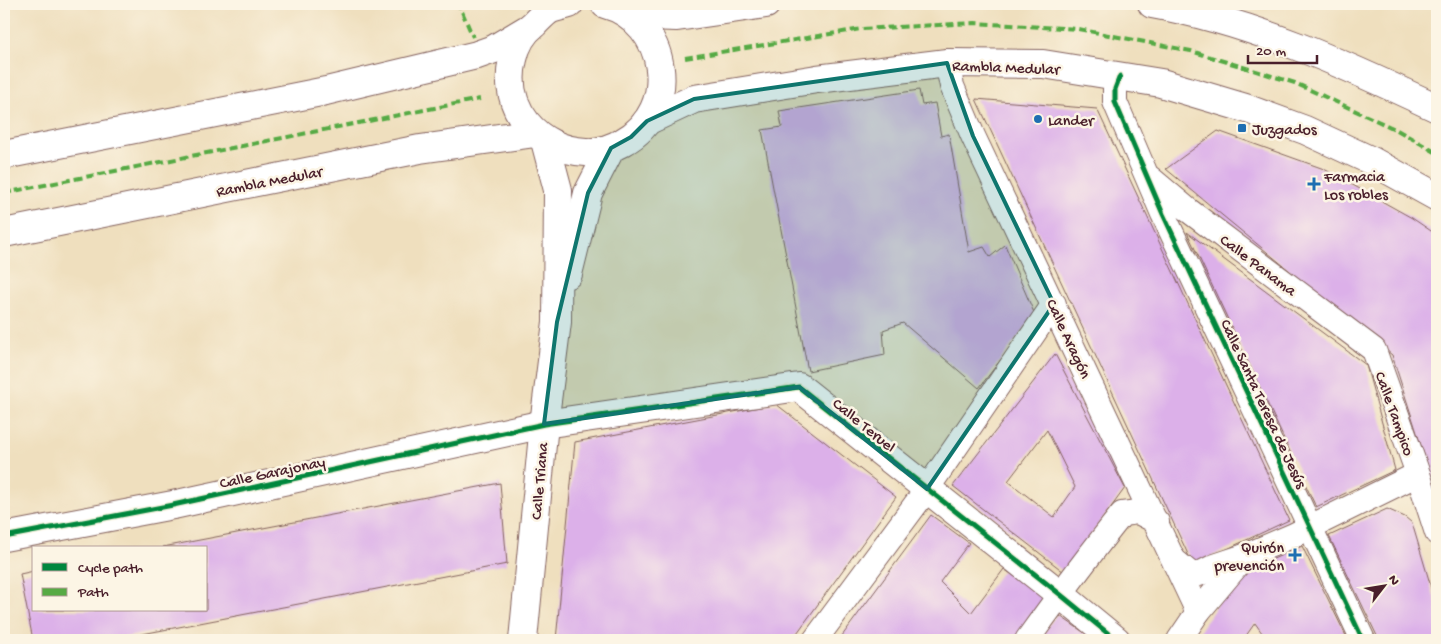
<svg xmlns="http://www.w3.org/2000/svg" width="1441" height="644" font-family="'Gochi Hand',sans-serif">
<rect width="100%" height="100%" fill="#fcf5e5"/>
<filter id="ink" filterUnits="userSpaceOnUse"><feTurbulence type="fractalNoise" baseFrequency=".02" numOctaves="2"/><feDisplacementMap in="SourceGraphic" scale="10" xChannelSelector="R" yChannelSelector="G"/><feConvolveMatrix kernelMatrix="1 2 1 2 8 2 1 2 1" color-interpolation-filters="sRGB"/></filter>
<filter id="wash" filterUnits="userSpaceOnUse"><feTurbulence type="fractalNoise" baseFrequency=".0096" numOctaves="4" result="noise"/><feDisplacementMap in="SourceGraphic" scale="20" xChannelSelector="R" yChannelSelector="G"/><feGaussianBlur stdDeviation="1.12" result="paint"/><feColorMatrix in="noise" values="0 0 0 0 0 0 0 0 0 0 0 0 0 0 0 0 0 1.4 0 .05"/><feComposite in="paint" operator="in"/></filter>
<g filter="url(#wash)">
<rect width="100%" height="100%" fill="#efdfbe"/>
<g id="blocks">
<!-- building -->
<g fill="#dcb0e9" fill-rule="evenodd">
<polygon points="919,90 922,105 935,103 941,136 949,134 969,252 984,247 990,257 1005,245 1035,315 979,388 903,323 883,330 885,355 808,371 762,130 782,127 779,111"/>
<polygon points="976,99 1097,109 1289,520 1193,565"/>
<polygon points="1218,131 1324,169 1412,218 1437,235 1437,495 1392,355 1166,169"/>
<polygon points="1187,232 1366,365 1395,470 1316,507"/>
<path d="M 1055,354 L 1125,488 L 1064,572 L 953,486 ZM 1047,430 L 1075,487 L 1054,517 L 1008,481 Z"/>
<polygon points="776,404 896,497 792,640 556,640 575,442"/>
<polygon points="500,483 507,564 111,640 33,640 20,574 34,571 34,610 206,610 206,548 163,547"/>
<polygon points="1387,509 1405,517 1412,523 1437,607 1437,640 1379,640 1329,536"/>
<polygon points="931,515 969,543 940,582 971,613 1004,569 1047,600 1017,640 839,640"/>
<polygon points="1302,546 1348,640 1267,640 1255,623 1243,640 1194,640 1236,576"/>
<polygon points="1057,614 1095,640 1039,640"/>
</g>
</g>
</g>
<g filter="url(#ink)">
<use href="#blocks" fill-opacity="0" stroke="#84625e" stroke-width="1"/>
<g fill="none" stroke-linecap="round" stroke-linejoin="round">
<!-- street casing -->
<g stroke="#84625e" stroke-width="26">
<g id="street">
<polyline points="947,63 952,86 973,136 1198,612"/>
<polyline points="1120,76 1115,89 1115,102 1163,214 1363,640"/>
<polyline points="1150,178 1188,210 1374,350 1418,474 1437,533"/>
<polyline points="1175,561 1192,575 1199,574 1215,566 1245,556 1294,535 1418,474"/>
<polyline points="815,640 927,489 1054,304"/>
<path d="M 1027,640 C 1058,597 1089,555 1122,514 L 1138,512 L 1157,522"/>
<polyline points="1179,640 1198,612 1245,556"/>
</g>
</g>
<!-- secondary casing -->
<g stroke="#84625e" stroke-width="30">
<g id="secondary">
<polyline points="568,274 588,193 611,148"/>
<polyline points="4,537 173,505 544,424 799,387 1061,595 1116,640"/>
<polyline points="523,640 544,424 557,322 558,190 545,141"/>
</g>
</g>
<!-- primary casing -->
<g stroke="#84625e" stroke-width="30">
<g id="primary">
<path d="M 569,4 C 563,6 557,7 551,9 C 545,12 539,19 534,24 C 522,33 516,45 513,59 C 501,108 537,150 586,152 C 599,153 612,148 623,142 C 682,110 668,21 605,4"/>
<path d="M 1152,4 C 1253,22 1346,65 1437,108"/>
<polyline points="638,21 647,16 677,17 766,4"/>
<polyline points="647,121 694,99 817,79 947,63 1043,64 1161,83 1245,108 1305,130 1372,161 1437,197"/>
<polyline points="4,155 326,91 477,55 494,49 526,30"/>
<polyline points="4,233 420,149 535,133"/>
</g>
</g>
<!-- street -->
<use href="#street" stroke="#fff" stroke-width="24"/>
<!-- secondary -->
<use href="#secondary" stroke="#fff" stroke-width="28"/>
<!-- primary -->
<use href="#primary" stroke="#fff" stroke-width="28"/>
<!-- quiet -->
<g stroke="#57aa44" stroke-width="4" stroke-dasharray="8 4" stroke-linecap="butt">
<polyline points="454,4 460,7 473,37"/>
<polyline points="685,58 861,29 975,23 1078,29 1191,51 1295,83 1397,130 1437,153"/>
<polyline points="4,193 480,99"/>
</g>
<!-- cycleway casing -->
<g stroke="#fcf5e5" stroke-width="8">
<g id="cycleway">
<polyline points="1120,76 1115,89 1115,102 1163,214 1363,640"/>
<polyline points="4,537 173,505 544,424 799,387 1061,595 1116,640"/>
</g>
</g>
<!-- cycleway -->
<use href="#cycleway" stroke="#00873e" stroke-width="5"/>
</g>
</g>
<!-- marked area -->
<path fill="#0f766e" fill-opacity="0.2" stroke="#0f766e" stroke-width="4" stroke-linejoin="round" d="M 947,63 L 973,136 L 1054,304 L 927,489 L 799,387 L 544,424 L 557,322 L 588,193 L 611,148 L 631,137 L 647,121 L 694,99 Z"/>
<!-- markers -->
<g fill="#1f6fb2" stroke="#fcf5e5" stroke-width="2">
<circle cx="1038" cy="119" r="5"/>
<rect x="1237" y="123" width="10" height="10" rx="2.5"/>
<path d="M1311.5 176.5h5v5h5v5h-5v5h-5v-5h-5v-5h5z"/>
<path d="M1292.5 547.5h5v5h5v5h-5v5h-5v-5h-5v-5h5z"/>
</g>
<g text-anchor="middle" stroke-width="5" stroke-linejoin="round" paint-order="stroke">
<!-- street labels -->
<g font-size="16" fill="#4a1f2b" stroke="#fcf5e5">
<text transform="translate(1006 66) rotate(2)" y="6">Rambla Medular</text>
<text transform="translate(269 180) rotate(-11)" y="6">Rambla Medular</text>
<text transform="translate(1259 264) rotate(37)" y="6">Calle Panama</text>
<text transform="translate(1070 338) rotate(65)" y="6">Calle Aragón</text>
<text transform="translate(1265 403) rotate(65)" y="6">Calle Santa Teresa de Jesús</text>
<text transform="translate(1396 413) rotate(70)" y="6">Calle Tampico</text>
<text transform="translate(865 424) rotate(39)" y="6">Calle Teruel</text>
<text transform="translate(272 471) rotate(-12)" y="6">Calle Garajonay</text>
<text transform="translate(538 481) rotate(-85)" y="6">Calle Triana</text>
</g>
<!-- poi labels -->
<g font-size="16" fill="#4a1f2b" stroke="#fcf5e5" text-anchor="start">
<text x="1048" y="125">Lander</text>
<text x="1252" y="134">Juzgados</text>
<text x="1324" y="181">Farmacia<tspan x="1324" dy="18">Los robles</tspan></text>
<text x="1284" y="552" text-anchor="end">Quirón<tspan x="1284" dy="18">prevención</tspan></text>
</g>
</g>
<!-- margin -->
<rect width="1441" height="644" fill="none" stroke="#fcf5e5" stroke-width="20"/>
<!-- legend -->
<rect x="32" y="546" width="175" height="65" fill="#fcf5e5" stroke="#b59f9b"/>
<rect x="42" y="563" width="25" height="8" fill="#00873e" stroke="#b59f9b"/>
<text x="78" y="572" font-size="15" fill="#4a1f2b">Cycle path</text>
<rect x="42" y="588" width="25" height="8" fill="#57aa44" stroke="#b59f9b"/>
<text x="78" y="596" font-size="15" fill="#4a1f2b">Path</text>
<!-- north arrow -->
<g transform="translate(1384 586) rotate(59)" stroke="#fcf5e5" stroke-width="4" paint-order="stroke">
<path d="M0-4L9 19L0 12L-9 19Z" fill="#4a1f2b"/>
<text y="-8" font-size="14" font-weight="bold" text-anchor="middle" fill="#4a1f2b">N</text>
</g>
<!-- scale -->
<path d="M1248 55v8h69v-8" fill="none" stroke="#4a1f2b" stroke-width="2.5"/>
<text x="1256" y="55" font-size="15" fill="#4a1f2b" stroke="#fcf5e5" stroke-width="4" paint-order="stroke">20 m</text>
</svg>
